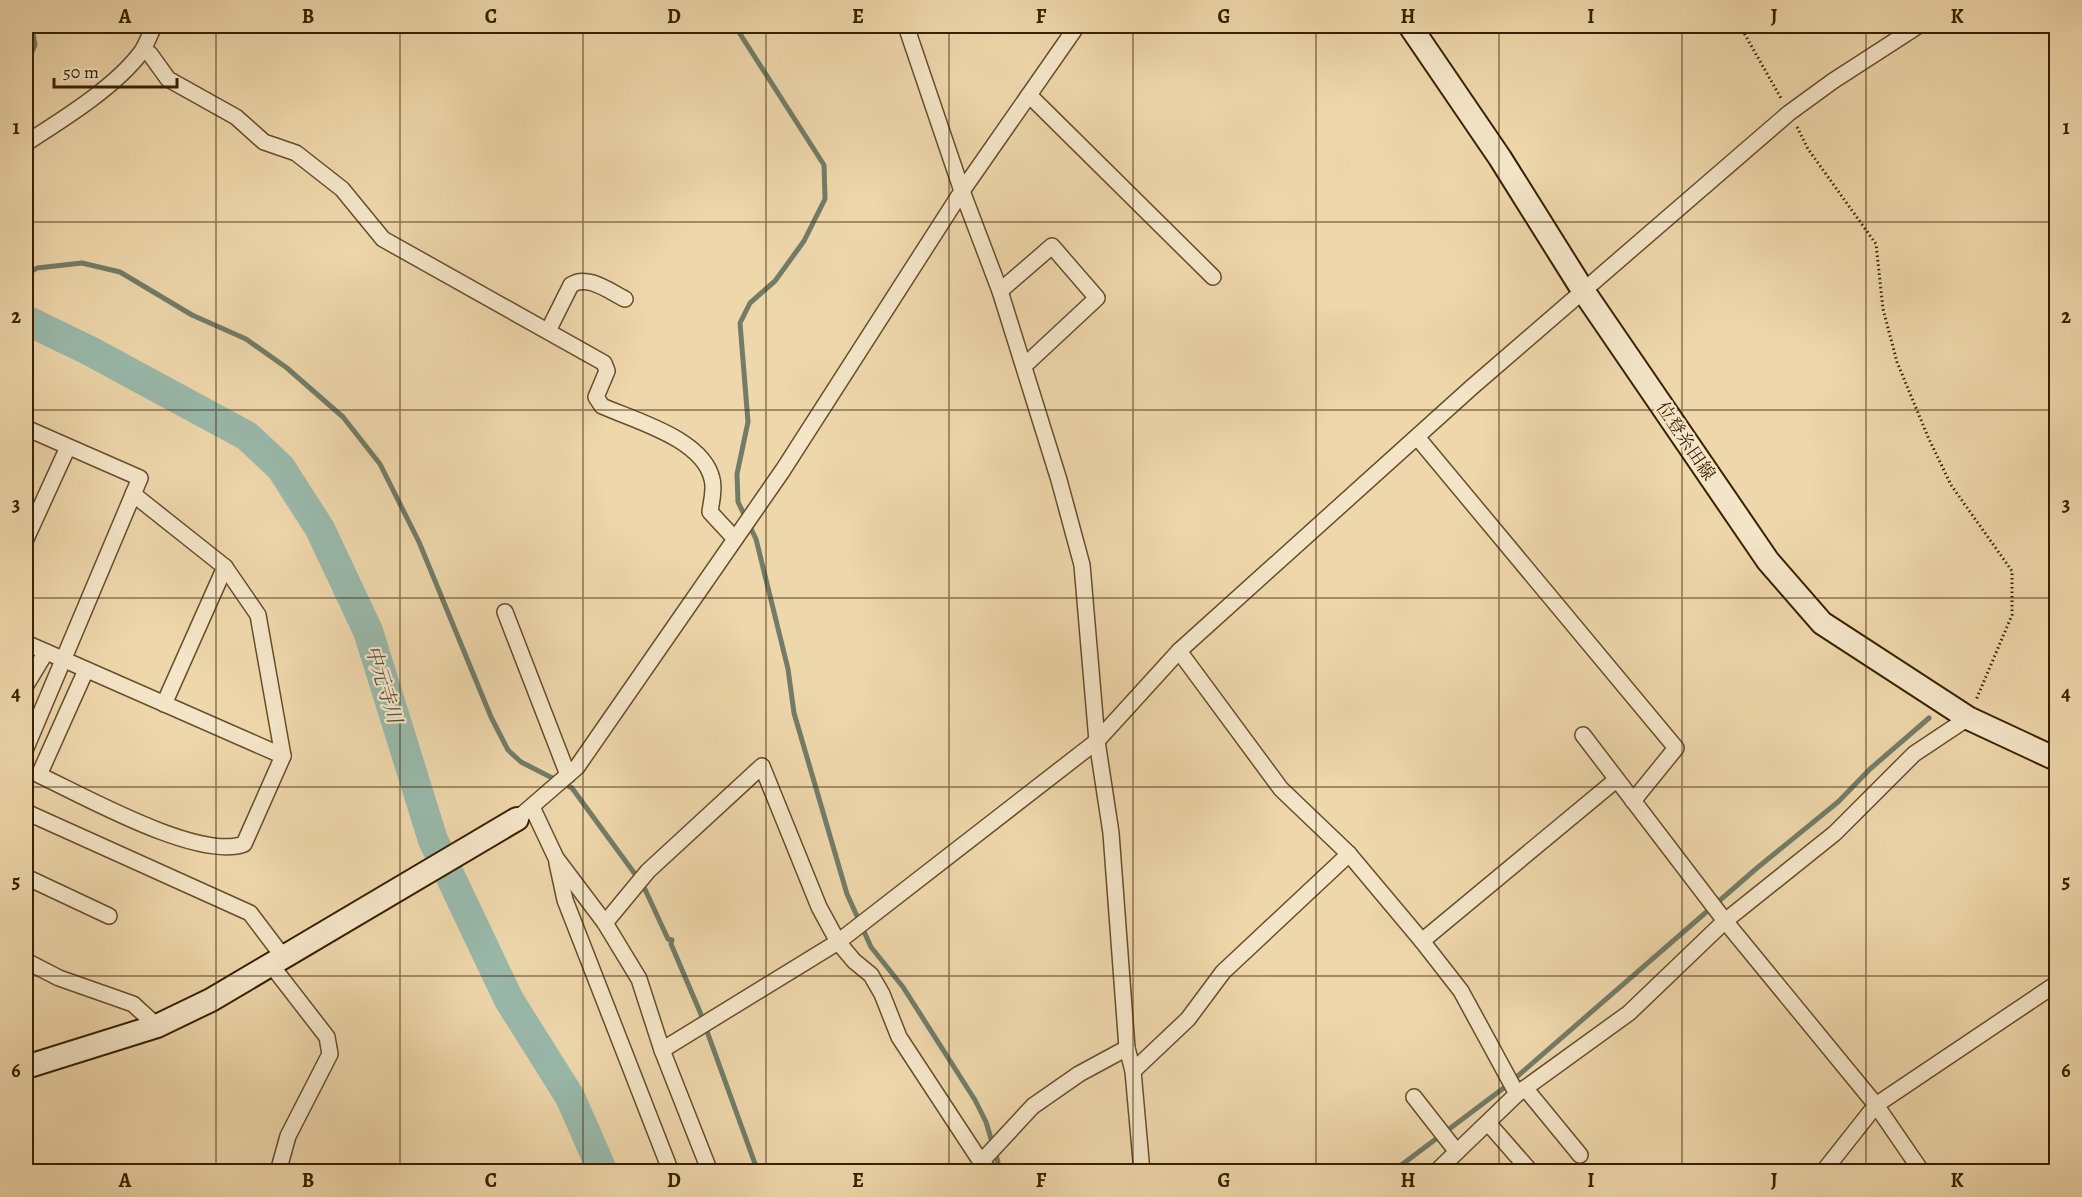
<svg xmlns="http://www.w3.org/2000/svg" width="2082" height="1197" font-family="Alegreya,'Noto Serif JP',serif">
<rect width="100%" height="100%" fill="#eed7ab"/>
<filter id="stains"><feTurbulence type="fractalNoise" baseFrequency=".00333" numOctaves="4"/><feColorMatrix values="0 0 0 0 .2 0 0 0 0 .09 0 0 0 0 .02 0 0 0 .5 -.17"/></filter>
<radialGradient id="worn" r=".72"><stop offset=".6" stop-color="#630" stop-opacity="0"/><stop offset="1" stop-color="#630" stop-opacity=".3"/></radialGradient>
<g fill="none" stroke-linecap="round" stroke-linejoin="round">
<!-- stream -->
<g stroke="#727c67" stroke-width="5">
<polyline points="735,26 824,165 825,199 804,241 775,281 750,303 740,323 748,422 737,474 738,502 756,539 788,669 794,713 847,894 871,947 903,987 975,1100 986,1122 998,1162 992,1171"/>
<polyline points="26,65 35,45 33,34 36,26"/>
<polyline points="26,275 37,268 82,263 120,272 192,315 246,339 287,368 343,417 380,464 419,542 491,717 508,750 521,762 572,788 643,885 668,939 672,940 671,944 700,1012 758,1172"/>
<polyline points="1392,1172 1505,1087 1757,868 1838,802 1870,769 1929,718"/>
</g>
<!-- river -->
<polyline stroke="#99b9ab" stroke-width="30" points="26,320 90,351 247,436 281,468 320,529 368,631 433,840 509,1000 570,1097 603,1172"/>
<!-- street casing -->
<g stroke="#664e2b" stroke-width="18">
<g id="street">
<polyline points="906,26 962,191 1000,291 1059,480 1082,565 1097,741 1111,833 1127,1048 1133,1071 1142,1172"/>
<path d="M 150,54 L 168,79 L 236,117 L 264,142 L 296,153 L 342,189 L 383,239 L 604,363 L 607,371 L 596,397 L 602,406 C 636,421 703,439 712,479 C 715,489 711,503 710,512 L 735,539"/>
<polyline points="1029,95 1213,277"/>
<path d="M 26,143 C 62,120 117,86 142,51 C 147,43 150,34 154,26"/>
<polyline points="1000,291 1052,246 1097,298 1024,366"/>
<path d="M 548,331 L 571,285 C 587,274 609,291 625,299"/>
<polyline points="26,428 140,478 26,748"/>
<polyline points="1417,437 1676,748 1633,801"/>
<polyline points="133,494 225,567 258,615 283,756"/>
<polyline points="26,539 68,447"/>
<polyline points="505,612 568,775"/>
<path d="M 26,643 L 283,756 L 244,844 C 199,861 84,796 39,775 L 86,670"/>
<polyline points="1179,651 1281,789 1349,854 1422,941"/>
<polyline points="26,685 46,652"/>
<polyline points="164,704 225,567"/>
<polyline points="1583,735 1725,921 1876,1105 1922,1172"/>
<polyline points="532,807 556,858 605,923 639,979 662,1050 710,1172"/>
<polyline points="26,812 250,913 284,958"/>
<polyline points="517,819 577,767 783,470 962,191 1077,26"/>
<polyline points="557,863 565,900 671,1172"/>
<polyline points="26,877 109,916"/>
<polyline points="605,923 648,871 762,766 819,907 838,942 854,961 871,975 882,994 899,1037 981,1162 991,1172"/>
<polyline points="26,961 59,978 133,1004 157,1026"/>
<polyline points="272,966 327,1037 330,1054 288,1136 278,1172"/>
<polyline points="662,1050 838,942 1097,741 1179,651 1472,387 1789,113 1833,81 1918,26"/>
<polyline points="1133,1071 1188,1019 1223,972 1349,854"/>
<polyline points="1525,1088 1580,1155"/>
<polyline points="1517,1094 1461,991 1422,941 1616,780"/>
<polyline points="1414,1097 1457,1152"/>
<polyline points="1489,1124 1531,1172"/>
<polyline points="981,1162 1033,1106 1079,1074 1127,1048"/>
<polyline points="1436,1172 1517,1094 1629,1013 1725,921 1835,833 1914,754 1968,718"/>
<polyline points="1823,1172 1876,1105 2056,984"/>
</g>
</g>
<!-- secondary casing -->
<g stroke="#382000" stroke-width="26">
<g id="secondary">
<polyline points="1410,26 1500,158 1584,292 1768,561 1822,623 1968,718 2056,759"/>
<polyline points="26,1067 157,1026 211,1000 517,819"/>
</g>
</g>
<!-- path -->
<g stroke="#382000" stroke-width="3" stroke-dasharray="1.5 3" stroke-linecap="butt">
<polyline points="1740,26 1782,100"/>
<polyline points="1797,127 1808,149 1876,244 1883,309 1897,362 1928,437 1951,485 2012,571 2012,615 1976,700"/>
</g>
<!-- street -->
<use href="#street" stroke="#f4e5c8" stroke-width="15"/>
<!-- secondary -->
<use href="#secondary" stroke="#f4e5c8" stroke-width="22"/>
</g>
<!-- grid -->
<path fill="none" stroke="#382000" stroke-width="1.5" stroke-opacity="0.55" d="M 216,26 L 216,1172M 400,26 L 400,1172M 583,26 L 583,1172M 766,26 L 766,1172M 949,26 L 949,1172M 1133,26 L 1133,1172M 1316,26 L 1316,1172M 1499,26 L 1499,1172M 1682,26 L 1682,1172M 1866,26 L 1866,1172M 26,222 L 2056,222M 26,410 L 2056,410M 26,598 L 2056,598M 26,787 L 2056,787M 26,976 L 2056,976"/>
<g text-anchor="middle" stroke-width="4.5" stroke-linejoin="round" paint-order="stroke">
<!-- street labels -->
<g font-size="18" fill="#382000" stroke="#f4e5c8">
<text transform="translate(1686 441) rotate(56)" y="6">位登糸田線</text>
</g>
<!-- water labels -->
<g font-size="20" font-style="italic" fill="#554e33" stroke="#f4e5c8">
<text transform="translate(384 684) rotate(73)" y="7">中元寺川</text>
</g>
</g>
<!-- margin -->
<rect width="2082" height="1197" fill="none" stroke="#eed7ab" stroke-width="66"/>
<!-- scale -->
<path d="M54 78v9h123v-9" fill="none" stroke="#382000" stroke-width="3"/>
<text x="63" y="78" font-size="18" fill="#382000" stroke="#f4e5c8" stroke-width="4.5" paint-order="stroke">50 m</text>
<rect x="33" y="33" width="2016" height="1131" fill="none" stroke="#382000" stroke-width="2"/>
<g font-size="20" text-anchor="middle" font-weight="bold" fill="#382000">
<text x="125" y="23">A</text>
<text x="308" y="23">B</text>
<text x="491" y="23">C</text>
<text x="674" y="23">D</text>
<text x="858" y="23">E</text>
<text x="1041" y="23">F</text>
<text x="1224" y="23">G</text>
<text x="1408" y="23">H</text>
<text x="1591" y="23">I</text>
<text x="1774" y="23">J</text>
<text x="1957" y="23">K</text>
<text x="16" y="134">1</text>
<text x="2066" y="134">1</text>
<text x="16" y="323">2</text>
<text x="2066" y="323">2</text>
<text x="16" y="511">3</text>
<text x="2066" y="511">3</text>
<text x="16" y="700">4</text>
<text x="2066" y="700">4</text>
<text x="16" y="888">5</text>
<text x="2066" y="888">5</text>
<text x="16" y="1077">6</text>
<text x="2066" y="1077">6</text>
<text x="125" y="1187">A</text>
<text x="308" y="1187">B</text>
<text x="491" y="1187">C</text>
<text x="674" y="1187">D</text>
<text x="858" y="1187">E</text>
<text x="1041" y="1187">F</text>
<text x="1224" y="1187">G</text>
<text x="1408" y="1187">H</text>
<text x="1591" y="1187">I</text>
<text x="1774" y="1187">J</text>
<text x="1957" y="1187">K</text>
</g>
<rect width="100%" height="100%" filter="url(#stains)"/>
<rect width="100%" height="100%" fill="url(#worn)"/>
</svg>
